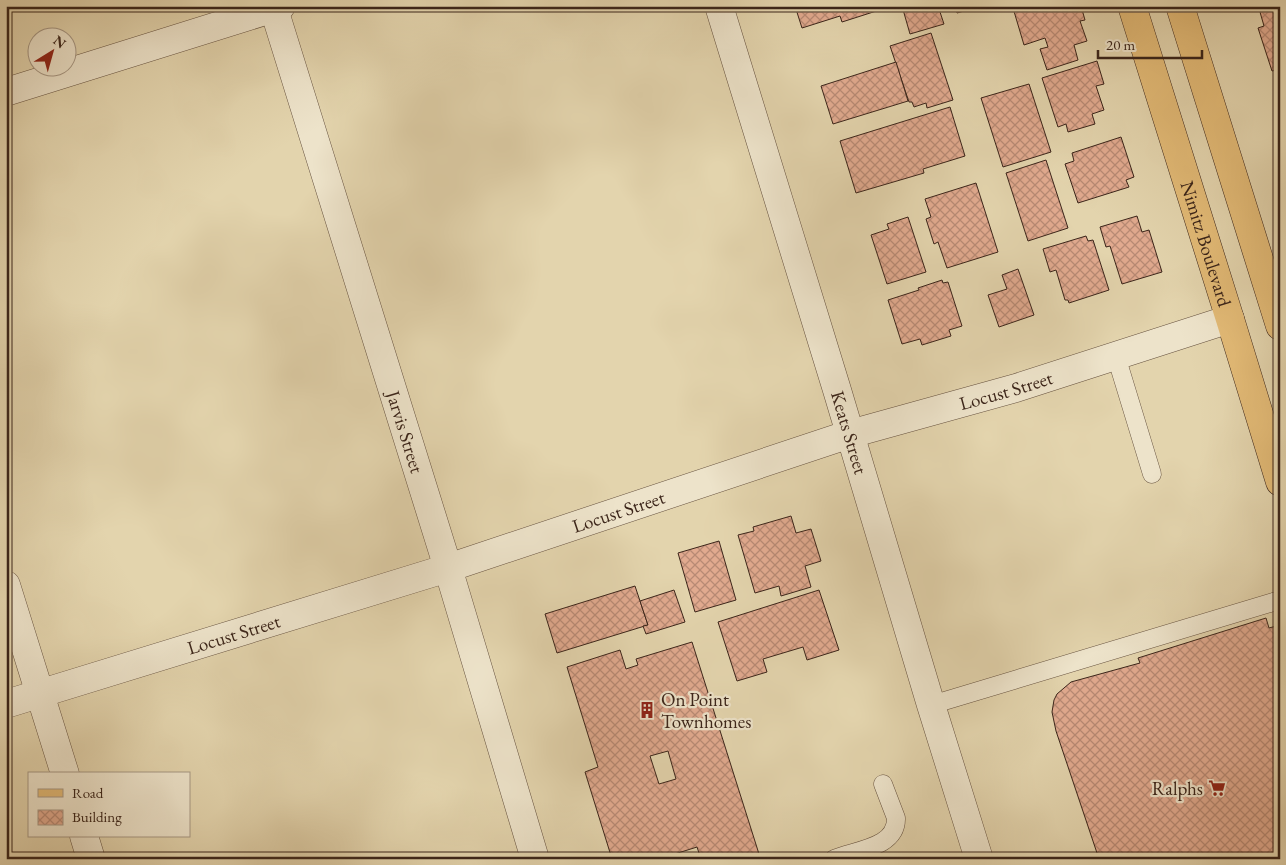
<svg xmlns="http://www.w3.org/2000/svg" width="1286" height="865" font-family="'EB Garamond',serif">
<defs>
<pattern id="building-cross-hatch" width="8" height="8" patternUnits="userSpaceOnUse" patternTransform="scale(1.25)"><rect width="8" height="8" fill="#e1aa8f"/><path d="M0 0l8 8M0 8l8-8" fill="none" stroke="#b88a74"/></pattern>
</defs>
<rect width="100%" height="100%" fill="#e3d4ad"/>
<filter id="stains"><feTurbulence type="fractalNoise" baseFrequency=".004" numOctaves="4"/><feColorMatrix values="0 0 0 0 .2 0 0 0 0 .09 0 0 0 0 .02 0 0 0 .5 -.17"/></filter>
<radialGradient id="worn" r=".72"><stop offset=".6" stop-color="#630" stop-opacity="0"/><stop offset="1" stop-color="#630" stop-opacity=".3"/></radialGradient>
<!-- building -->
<g fill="url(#building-cross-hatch)" stroke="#3b251a" fill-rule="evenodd">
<polygon points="795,6 892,6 842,22 840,16 802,28"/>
<polygon points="902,6 938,6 944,24 910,34"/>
<polygon points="955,6 982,6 957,13"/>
<polygon points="1018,6 1081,6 1085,20 1080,21 1087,41 1074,45 1078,60 1047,70 1040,49 1048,47 1045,38 1024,45 1013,8"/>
<polygon points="1280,6 1280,69 1272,71 1258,28 1264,26 1260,12"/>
<polygon points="931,33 953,100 927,108 926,103 914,107 912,102 909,102 890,46"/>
<polygon points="1097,61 1104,84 1096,86 1104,110 1092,114 1095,124 1068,132 1066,124 1058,127 1042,78"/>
<polygon points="896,62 908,101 833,124 821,86"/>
<polygon points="1029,84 1051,152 1003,167 981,98"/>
<polygon points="950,107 965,156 923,169 924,173 856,193 840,141"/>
<polygon points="1121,137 1134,177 1126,180 1129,187 1078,203 1065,164 1074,161 1072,153"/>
<polygon points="1046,160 1068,228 1028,241 1006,173"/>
<polygon points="976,183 998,252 947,268 938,242 934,244 926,219 931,217 925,199"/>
<polygon points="1137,216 1142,232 1149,230 1162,272 1122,284 1110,246 1106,247 1100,227"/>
<polygon points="908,217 926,272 887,284 871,235 889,229 887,224"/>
<polygon points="1086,236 1088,241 1093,240 1109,290 1069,303 1068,300 1065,300 1056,270 1050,272 1043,249"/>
<polygon points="1018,269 1034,315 999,327 988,295 1007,289 1002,275"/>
<polygon points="942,280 943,283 948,282 962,326 949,330 951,336 922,345 920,339 902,344 888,300 919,290 918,288"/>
<polygon points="791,516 796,533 811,529 821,561 805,566 811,587 781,596 779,586 755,593 738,535 754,531 753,527"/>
<polygon points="719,541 736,600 695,612 678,553"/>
<polygon points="635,586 648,625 557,653 545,614"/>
<polygon points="674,590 685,622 646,634 643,626 648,625 640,601"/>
<polygon points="819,590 839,650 807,660 803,647 763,659 767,672 737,681 718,622"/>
<polygon points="1266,618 1269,628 1280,625 1280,859 1099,859 1056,731 1052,712 1054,700 1057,694 1071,682 1140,663 1138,658"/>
<path d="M 692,642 L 759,854 L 744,859 L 701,859 L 697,847 L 659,859 L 612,859 L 585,772 L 598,767 L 567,667 L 620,650 L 626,669 L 638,665 L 636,659 ZM 668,751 L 676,779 L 659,784 L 650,756 Z"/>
</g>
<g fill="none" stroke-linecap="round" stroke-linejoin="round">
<!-- service casing -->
<g stroke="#65513f" stroke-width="19">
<g id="service">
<polyline points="1116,356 1152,474"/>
<polyline points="931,705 1280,600"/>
<path d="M 834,859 C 855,850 897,848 896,818 L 883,784"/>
</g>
</g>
<!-- minor casing -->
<g stroke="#65513f" stroke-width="29">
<g id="minor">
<path id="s1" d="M 273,6 L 448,568 L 535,859"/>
<path id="s2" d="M 719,6 L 837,390 L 931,705 L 979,859"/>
<polyline points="6,92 281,6"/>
<polyline points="6,585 65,774"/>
<polyline points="84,836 91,859"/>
</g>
</g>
<!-- tertiary casing -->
<g stroke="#65513f" stroke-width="29">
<g id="tertiary">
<path id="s3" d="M 6,704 L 448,568 L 850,434 L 1016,388 L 1230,319"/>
</g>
</g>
<!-- primary casing -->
<g stroke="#3b251a" stroke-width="29">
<g id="primary">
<path id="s4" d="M 1132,6 L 1230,319 L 1280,482"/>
<polyline points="1180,6 1280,326"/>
</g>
</g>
<!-- service -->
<use href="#service" stroke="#ede3ca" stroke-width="18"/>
<!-- minor -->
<use href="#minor" stroke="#ede3ca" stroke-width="28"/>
<!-- tertiary -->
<use href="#tertiary" stroke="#ede3ca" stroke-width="28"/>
<!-- primary -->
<use href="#primary" stroke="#e2ba76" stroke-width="28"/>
</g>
<!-- icons -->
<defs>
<g id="building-bare" transform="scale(1.35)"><path d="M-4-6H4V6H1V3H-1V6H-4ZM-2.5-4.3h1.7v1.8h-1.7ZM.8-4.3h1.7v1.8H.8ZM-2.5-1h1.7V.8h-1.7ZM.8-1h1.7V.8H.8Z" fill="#8f2418" stroke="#ede3ca" stroke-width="2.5" paint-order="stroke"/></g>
<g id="supermarket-bare" transform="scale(1.35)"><path d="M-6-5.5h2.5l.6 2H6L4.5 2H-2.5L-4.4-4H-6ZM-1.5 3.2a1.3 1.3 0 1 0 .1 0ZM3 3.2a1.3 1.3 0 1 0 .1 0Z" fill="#8f2418" stroke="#ede3ca" stroke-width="2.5" paint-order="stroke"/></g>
</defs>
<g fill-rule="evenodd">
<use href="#building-bare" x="647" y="710"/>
<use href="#supermarket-bare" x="1217" y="788"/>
</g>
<g text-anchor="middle" stroke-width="4.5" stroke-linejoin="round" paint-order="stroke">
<!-- street labels -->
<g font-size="19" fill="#3b251a" stroke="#ede3ca">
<text dy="7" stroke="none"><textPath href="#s4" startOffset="249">Nimitz Boulevard</textPath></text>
<text dy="7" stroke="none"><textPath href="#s3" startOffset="1048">Locust Street</textPath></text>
<text dy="7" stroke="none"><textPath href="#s1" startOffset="446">Jarvis Street</textPath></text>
<text dy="7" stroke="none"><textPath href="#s2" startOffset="446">Keats Street</textPath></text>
<text dy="7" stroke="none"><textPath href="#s3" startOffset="642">Locust Street</textPath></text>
<text dy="7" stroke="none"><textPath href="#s3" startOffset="238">Locust Street</textPath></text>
</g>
<!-- poi labels -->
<g font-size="19" fill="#3b251a" stroke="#ede3ca" text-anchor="start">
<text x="661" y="706">On Point<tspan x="661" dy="22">Townhomes</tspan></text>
<text x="1203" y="795" text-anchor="end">Ralphs</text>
</g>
</g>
<!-- margin -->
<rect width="1286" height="865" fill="none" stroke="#e3d4ad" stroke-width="25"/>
<rect x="8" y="8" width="1271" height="850" fill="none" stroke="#3b251a" stroke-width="2.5"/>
<rect x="12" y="12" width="1261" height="840" fill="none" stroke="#3b251a"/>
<!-- legend -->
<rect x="28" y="772" width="162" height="65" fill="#ede3ca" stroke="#a69784"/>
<rect x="38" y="789" width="25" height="8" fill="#e2ba76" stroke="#a69784"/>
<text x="72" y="798" font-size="15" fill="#3b251a">Road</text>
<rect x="38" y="810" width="25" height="15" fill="url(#building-cross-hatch)" stroke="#a69784"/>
<text x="72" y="822" font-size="15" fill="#3b251a">Building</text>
<!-- north arrow -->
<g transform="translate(52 52) rotate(37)"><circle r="24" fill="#ede3ca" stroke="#a69784"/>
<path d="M0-4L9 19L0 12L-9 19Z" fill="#8f2418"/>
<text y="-8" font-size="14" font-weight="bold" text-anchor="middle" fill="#3b251a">N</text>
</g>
<!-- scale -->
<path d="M1098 50v8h104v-8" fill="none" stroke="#3b251a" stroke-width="2.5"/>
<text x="1106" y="50" font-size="15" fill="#3b251a" stroke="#ede3ca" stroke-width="4" paint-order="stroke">20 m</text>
<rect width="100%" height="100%" filter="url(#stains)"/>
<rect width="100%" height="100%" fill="url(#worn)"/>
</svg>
